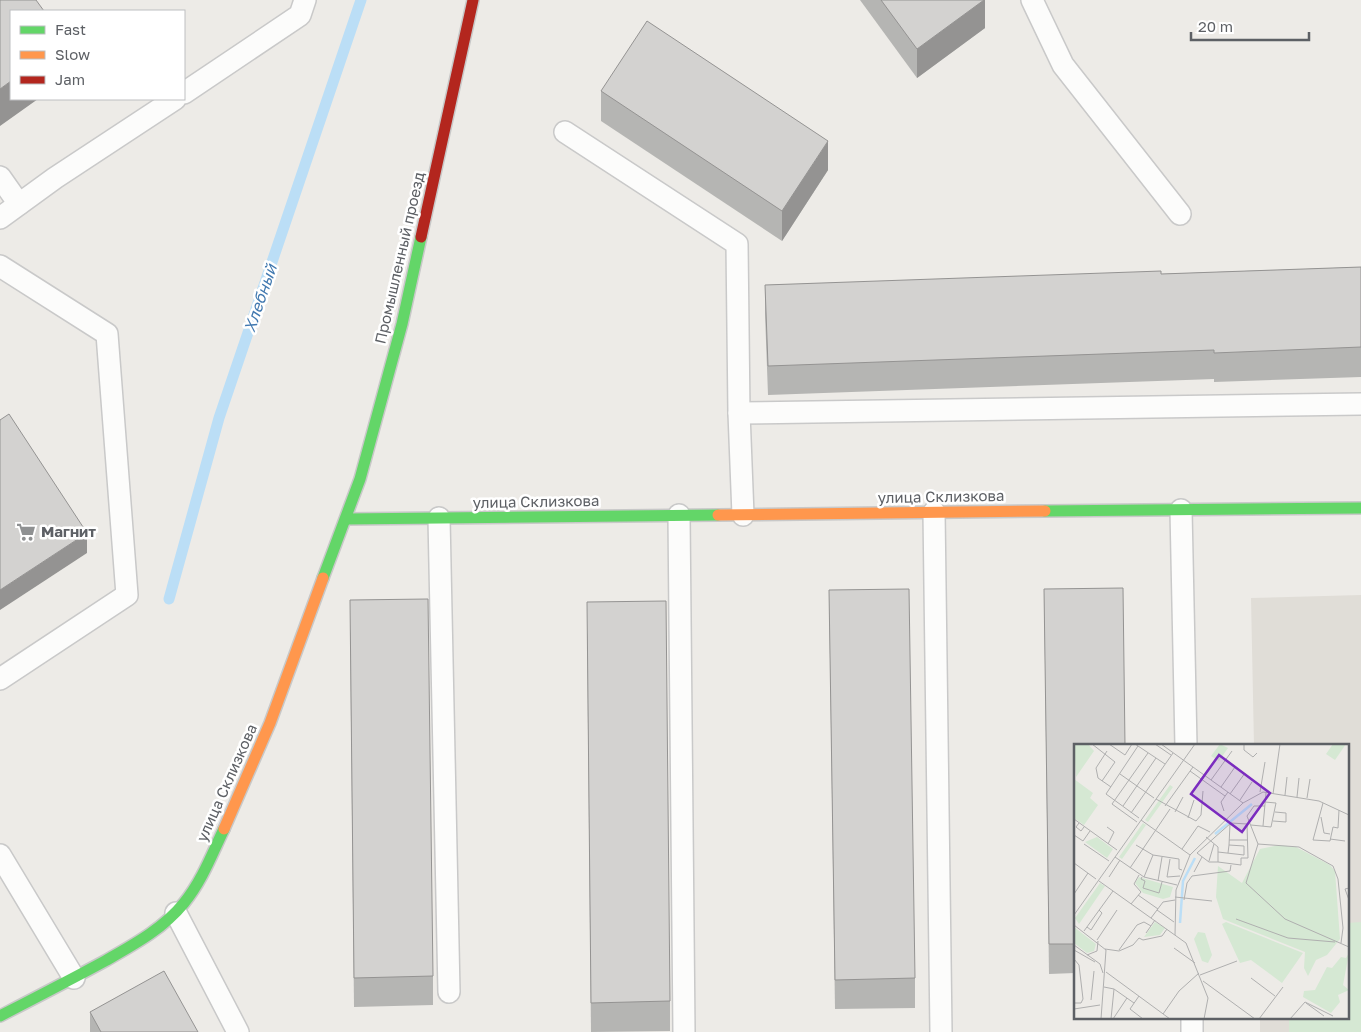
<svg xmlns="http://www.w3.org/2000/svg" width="1361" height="1032" font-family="'Golos Text',sans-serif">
<rect width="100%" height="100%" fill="#edebe7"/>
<!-- education -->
<polygon fill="#e0ddd7" points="1361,595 1361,1032 1260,1032 1260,1018 1347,1018 1347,746 1254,746 1251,598"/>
<!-- green -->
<polygon fill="#d5e8d3" points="1361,922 1361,1032 1289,1032 1289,1018 1347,1018 1347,923"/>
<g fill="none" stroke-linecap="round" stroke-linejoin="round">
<!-- stream -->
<polyline stroke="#bbdef6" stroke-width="11" points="169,599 219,418 361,0"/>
<!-- lane casing -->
<g stroke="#c9c9c9" stroke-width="24">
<g id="lane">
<polyline points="1032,0 1063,65 1180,214"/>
<polyline points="184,93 300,15 305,0"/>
<polyline points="565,132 737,244 739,413 743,515"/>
<polyline points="0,177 19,204"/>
<polyline points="0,218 55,178 175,99"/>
<polyline points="0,266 107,334 127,595 0,679"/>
<polyline points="739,413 1361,404"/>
<polyline points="1181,510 1186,746"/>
<polyline points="934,512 941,1032"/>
<polyline points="679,515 684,1032"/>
<polyline points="439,518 449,992"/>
<polyline points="0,855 74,978"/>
<polyline points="176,913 238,1032"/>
<polyline points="1192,1018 1192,1032"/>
</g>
</g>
<!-- fast casing -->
<g stroke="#c8c8c8" stroke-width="14">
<g id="fast">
<polyline points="1045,511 1361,508"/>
<polyline points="346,519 718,515"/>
<polyline points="323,578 360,479 402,324 421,237"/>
<path d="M 0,1016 C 35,998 70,980 105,961 C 133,945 163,929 184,903 C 202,881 212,854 224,829"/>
</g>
</g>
<!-- slow casing -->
<g stroke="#c8c8c8" stroke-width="14">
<g id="slow">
<polyline points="718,515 1045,511"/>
<polyline points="224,829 270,723 323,578"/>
</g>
</g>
<!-- jam casing -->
<g stroke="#c8c8c8" stroke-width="14">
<polyline id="jam" points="421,237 473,0"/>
</g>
<!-- lane -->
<use href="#lane" stroke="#fcfcfb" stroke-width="21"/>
<!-- fast -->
<use href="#fast" stroke="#63d668" stroke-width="11"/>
<!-- slow -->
<use href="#slow" stroke="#ff974d" stroke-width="11"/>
<!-- jam -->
<use href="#jam" stroke="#b3261e" stroke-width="11"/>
</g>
<!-- wall -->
<g fill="#b5b5b3">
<polygon points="860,0 985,0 985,28 917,78"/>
<polygon points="601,91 828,170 782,241 601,121"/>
<polygon points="1361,267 1361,377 1214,382 1214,379 768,395 765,314 765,285 1161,274"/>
<polygon points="1044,589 1075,746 1075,973 1049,974"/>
<polygon points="829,590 915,978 915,1008 835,1009"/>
<polygon points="350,629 433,976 433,1005 354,1007"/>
<polygon points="587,631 670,1001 670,1031 591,1032"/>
<polygon points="90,1012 198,1032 90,1032"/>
</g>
<!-- shaded-wall -->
<g fill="#949392">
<polygon points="984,0 985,0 985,28 917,78 917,49"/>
<polygon points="11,81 11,99 38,99 0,126 0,89"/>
<polygon points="828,141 828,170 782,241 782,211"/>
<polygon points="87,533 87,553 0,610 0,590"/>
</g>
<!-- building -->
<g fill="#d3d2d0" stroke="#949392">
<polygon points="0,0 36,0 44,11 11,11 11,81 0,89"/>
<polygon points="881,0 984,0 917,49"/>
<polygon points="647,21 828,141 782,211 601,91"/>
<polygon points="1361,267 1361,347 1214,353 1214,350 768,366 765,285 1161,271 1161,274"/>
<polygon points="9,414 87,533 0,590 0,420"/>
<polygon points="1123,588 1125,746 1075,746 1075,944 1049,944 1044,589"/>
<polygon points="909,589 915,978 835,980 829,590"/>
<polygon points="428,599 433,976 354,978 350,600"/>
<polygon points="666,601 670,1001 591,1003 587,602"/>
<polygon points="164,971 198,1032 101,1032 90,1012"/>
</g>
<!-- icons -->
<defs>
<g id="supermarket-bare" transform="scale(1.5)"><path d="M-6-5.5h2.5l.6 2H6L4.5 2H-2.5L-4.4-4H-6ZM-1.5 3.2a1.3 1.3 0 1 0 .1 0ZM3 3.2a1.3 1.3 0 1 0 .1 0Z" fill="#8f9192" stroke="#fff" stroke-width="2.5" paint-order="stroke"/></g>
</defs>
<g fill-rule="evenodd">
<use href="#supermarket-bare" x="26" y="532"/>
</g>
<g text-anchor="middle" stroke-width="5" stroke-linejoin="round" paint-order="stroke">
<!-- street labels -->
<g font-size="15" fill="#5d6065" stroke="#fff">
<text transform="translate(400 258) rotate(-77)" y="5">Промышленный проезд</text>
<text transform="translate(941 497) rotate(-1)" y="5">улица Склизкова</text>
<text transform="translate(536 502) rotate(-1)" y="5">улица Склизкова</text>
<text transform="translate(227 783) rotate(-66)" y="5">улица Склизкова</text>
</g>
<!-- poi labels -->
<g font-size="15" font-weight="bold" fill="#5d6065" stroke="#fff" text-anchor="start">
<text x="41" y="537">Магнит</text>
</g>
<!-- water labels -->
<g font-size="16" font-style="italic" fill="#4279b0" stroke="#fff">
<text transform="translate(260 298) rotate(-71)" y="6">Хлебный</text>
</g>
</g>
<!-- overview -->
<g transform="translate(1074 744)">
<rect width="275" height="275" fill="#edebe7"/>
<path d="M 0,0 L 14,0 L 20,7 L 2,33 ZM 146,0 L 154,4 L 145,17 L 137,12 ZM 259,0 L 272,0 L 261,16 L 252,10 ZM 0,35 L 19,49 L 16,54 L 24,61 L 10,81 L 0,74 ZM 96,41 L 99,43 L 74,78 L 71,76 ZM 69,79 L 72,81 L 48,115 L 45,113 ZM 23,93 L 39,105 L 33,114 L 11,98 ZM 205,101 L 222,103 L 256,121 L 261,127 L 266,195 L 253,211 L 242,216 L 234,232 L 230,224 L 231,208 L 149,175 L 142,153 L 144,122 L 168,139 L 186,105 ZM 65,133 L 99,143 L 96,153 L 89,155 L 69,149 L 61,139 ZM 26,139 L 31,142 L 5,180 L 1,174 ZM 81,178 L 91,184 L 86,191 L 70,193 ZM 152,178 L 229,209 L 208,239 L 177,216 L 166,219 L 148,180 ZM 0,183 L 22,200 L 20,207 L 13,209 L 0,199 ZM 124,188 L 131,189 L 138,211 L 134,219 L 128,217 L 120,195 ZM 275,209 L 269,241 L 275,246 L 264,251 L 266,258 L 257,269 L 229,253 L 230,247 L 241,246 L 253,223 L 258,224 L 267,213 L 272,214 Z" fill="#d5e8d3"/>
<path fill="none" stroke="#bbdef6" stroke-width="2.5" d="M 141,90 L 178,60M 106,179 L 109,137 L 121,114"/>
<path fill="none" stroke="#afafaf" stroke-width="1" d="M 18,0 L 41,18 L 28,37M 35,0 L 51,11 L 58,0M 61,0 L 91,20M 81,0 L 97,11M 87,0 L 169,59M 170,0 L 170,6 L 179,13 L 183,9M 64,2 L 32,50 L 65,74M 33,7 L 22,24 L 24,34 L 37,43M 116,27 L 151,52M 46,30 L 80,54M 137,36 L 158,7M 147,43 L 161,23M 186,48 L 191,18M 156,50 L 171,29M 199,50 L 206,0M 211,51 L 213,33M 223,53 L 225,34M 233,54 L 236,35M 82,55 L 122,77 L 127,71 L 129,47M 166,56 L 178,38M 249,59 L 239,96 L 256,97 L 259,83 L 264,84 L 265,66M 49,62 L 82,14M 91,62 L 119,23M 191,62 L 180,62 L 173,72 L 184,100 L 172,139 L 211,175 L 275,203M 150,67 L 147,58 L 154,48M 101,68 L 109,53M 57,69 L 99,9M 247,73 L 250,89 L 256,90M 114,74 L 120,56M 0,75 L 43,106M 67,76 L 116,111M 199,77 L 212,78 L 212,69 L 201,68M 63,78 L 38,60 L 74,9M 5,79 L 2,83 L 7,87 L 10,83M 177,81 L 197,83 L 202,59 L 191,58M 189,82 L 192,49M 33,83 L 40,88 L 34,100M 0,91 L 9,97 L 16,87M 256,95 L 271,97M 155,96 L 173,96M 10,100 L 35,117M 184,100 L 225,103 L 259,122 L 264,135 L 269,184 L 267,199M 62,101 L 79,111 L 105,115 L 105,125 L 108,126M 155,101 L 156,80M 108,105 L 124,82 L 136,88M 144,108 L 170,111 L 170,102 L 155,101 L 154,109M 123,109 L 157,79 L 173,80M 123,109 L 135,118 L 144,118 L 144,103 L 132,93M 41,113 L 70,133 L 103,141M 96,115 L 93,133 L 106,132M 135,117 L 140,100M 144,118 L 167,121 L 167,114 L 174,114 L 173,80M 0,119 L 22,135M 56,124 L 96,65M 120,128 L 128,113M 35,133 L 46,116M 68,133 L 67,135 L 71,137 L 69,144 L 85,149 L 88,138M 70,133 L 79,111M 25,137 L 112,199 L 134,254 L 130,275M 84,137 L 88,113M 275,144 L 271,145 L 275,156M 0,150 L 14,129M 64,151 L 84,165M 101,153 L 138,157M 110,156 L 113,139 L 118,132 L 156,127 L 157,121M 57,160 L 67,148 L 60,140 L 65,131M 83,166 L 100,178M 0,171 L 121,0M 77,174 L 89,158 L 101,156M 162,175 L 214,194 L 261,198M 0,181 L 32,206 L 27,275M 13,183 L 17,186 L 28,169 L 25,166M 10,187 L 39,147M 72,189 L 81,176M 101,191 L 102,146 L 116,111 L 169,59 L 189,48 L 245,57 L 275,71M 23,196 L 43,166M 0,201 L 26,220 L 29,229M 100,204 L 121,219M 31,205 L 45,207 L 59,201 L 65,194 L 69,196 L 88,192 L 93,185M 0,206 L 21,218M 45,206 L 63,181 L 70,178 L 77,182M 13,211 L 23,207 L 24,197M 0,215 L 5,221 L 9,255 L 7,259 L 0,259M 32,228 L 96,275M 126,231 L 163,217M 177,234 L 201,252M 129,237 L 181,275M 30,243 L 40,245 L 60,259M 65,252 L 56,265 L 69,275M 17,256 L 20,227M 232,259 L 250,272M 0,265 L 26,261M 89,270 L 105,247 L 125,229M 37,275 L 40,245M 39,275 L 53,254M 185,275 L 209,243M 216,275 L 231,258 L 259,272"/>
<path fill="#7b2cbf" fill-opacity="0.15" stroke="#7b2cbf" stroke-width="2.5" d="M 145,11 L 196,49 L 168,88 L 117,50 Z"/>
<rect width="275" height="275" fill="none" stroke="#5d6065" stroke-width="2.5"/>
</g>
<!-- legend -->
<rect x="10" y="10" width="175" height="90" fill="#ffffff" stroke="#bebfc1"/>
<rect x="20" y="26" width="25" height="8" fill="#63d668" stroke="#bebfc1"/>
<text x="55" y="35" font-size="15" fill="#5d6065">Fast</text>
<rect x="20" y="51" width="25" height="8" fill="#ff974d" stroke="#bebfc1"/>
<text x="55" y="60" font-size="15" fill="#5d6065">Slow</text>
<rect x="20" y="76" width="25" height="8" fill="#b3261e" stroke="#bebfc1"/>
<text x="55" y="85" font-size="15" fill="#5d6065">Jam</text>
<!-- scale -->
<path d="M1191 32v8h118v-8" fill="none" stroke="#5d6065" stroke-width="2.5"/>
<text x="1198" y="32" font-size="15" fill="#5d6065" stroke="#ffffff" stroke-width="4" paint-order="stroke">20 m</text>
</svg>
